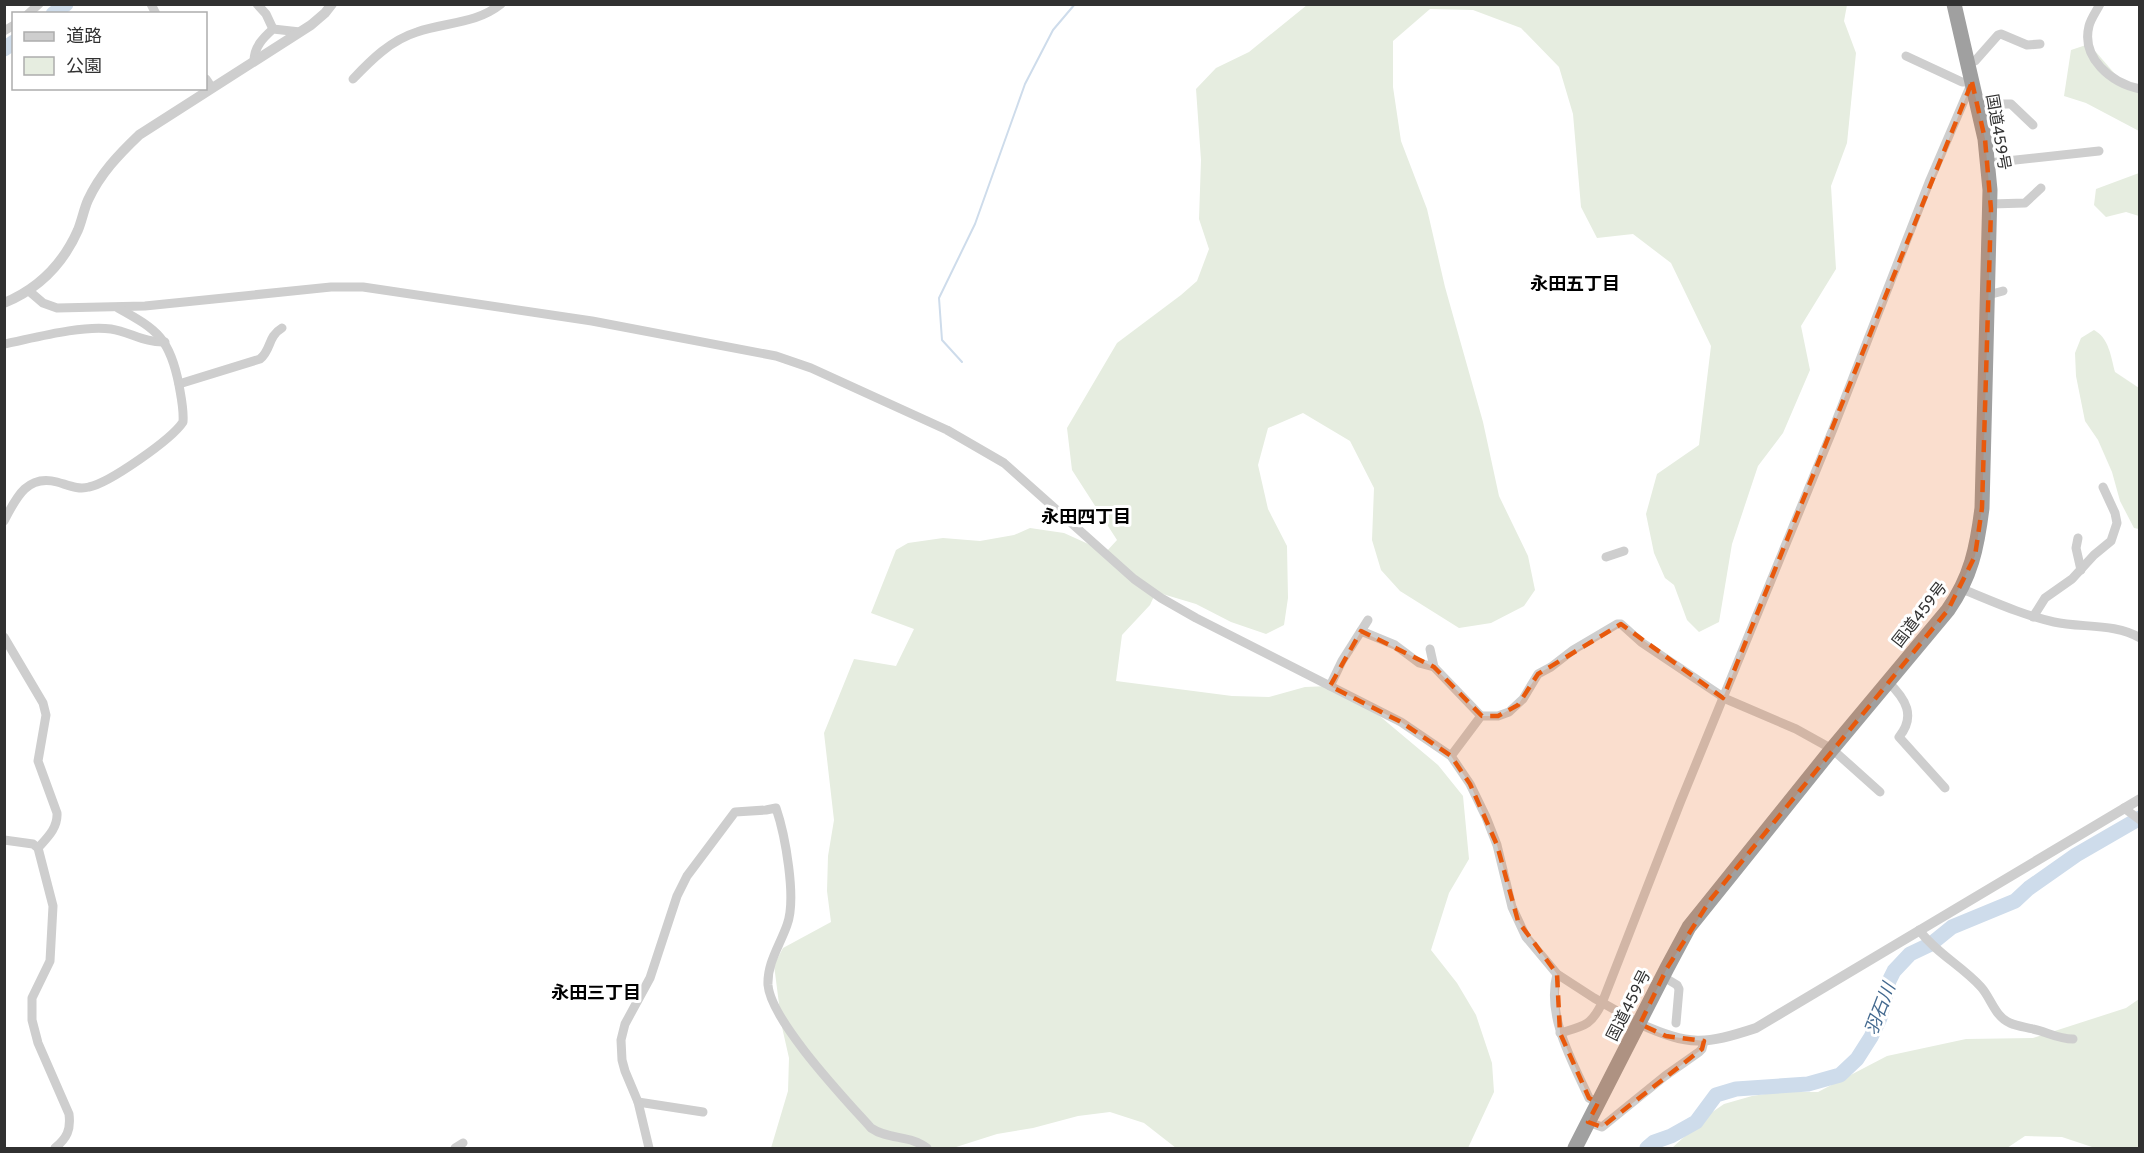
<svg xmlns="http://www.w3.org/2000/svg" width="2144" height="1153" font-family="Overpass,'Noto Sans JP',sans-serif">
<rect width="100%" height="100%" fill="#fff"/>
<!-- green -->
<g fill="#e6ede0">
<polygon points="1307,5 1847,5 1844,21 1856,53 1847,143 1831,186 1836,269 1801,326 1810,370 1783,433 1758,466 1732,544 1719,622 1699,632 1687,620 1674,585 1665,578 1654,553 1646,514 1657,474 1699,445 1711,346 1671,263 1633,234 1597,238 1581,207 1573,114 1559,67 1521,28 1473,10 1430,9 1393,41 1393,87 1401,141 1427,209 1445,287 1483,422 1499,496 1528,556 1535,590 1524,606 1491,623 1459,628 1400,591 1381,570 1372,540 1374,488 1350,441 1303,413 1268,428 1258,465 1268,509 1287,546 1288,598 1284,625 1266,634 1231,622 1196,604 1156,592 1150,605 1122,635 1116,681 1232,696 1269,697 1305,687 1330,686 1376,713 1438,765 1463,796 1469,859 1449,893 1431,950 1457,983 1476,1015 1492,1063 1494,1092 1468,1148 1176,1148 1144,1123 1110,1112 1078,1116 1033,1128 997,1134 953,1148 771,1148 788,1091 789,1058 782,1027 774,965 783,948 831,922 827,891 828,856 834,820 824,733 854,659 896,666 914,629 871,613 896,550 908,543 943,538 980,541 1014,535 1030,528 1064,533 1106,552 1117,540 1072,470 1067,428 1117,343 1181,295 1197,281 1209,249 1199,219 1201,160 1196,89 1216,68 1249,52"/>
<polygon points="2089,44 2121,81 2139,88 2139,131 2086,103 2064,96 2071,50"/>
<polygon points="2139,173 2139,216 2126,212 2106,217 2094,205 2096,189"/>
<path d="M 2094,330 C 2109,338 2111,357 2115,372 L 2139,388 L 2139,529 L 2134,528 L 2120,501 L 2112,472 L 2098,440 L 2085,421 L 2076,376 L 2075,353 L 2081,338 Z"/>
<polygon points="2139,999 2139,1148 2095,1148 2062,1137 2025,1136 2007,1148 1672,1148 1708,1115 1724,1104 1752,1096 1779,1092 1818,1092 1887,1056 1966,1039 2033,1038 2126,1008"/>
</g>
<g fill="none" stroke-linecap="round" stroke-linejoin="round">
<!-- stream -->
<polyline stroke="#cedceb" stroke-width="2" points="962,362 942,340 939,298 975,224 1025,84 1053,30 1075,4"/>
<!-- river -->
<g stroke="#cedceb" stroke-width="15">
<polyline points="53,14 66,4"/>
<polyline points="4,49 14,42"/>
<polyline points="1647,1148 1654,1142 1671,1136 1696,1122 1716,1095 1736,1089 1808,1084 1840,1075 1857,1059 1871,1037 1880,1018 1889,981 1894,971 1910,954 1931,944 1952,927 2015,901 2029,888 2076,855 2140,818"/>
</g>
<!-- minor -->
<g stroke="#cecece" stroke-width="9">
<polyline points="151,4 156,14"/>
<polyline points="257,4 266,14 273,29"/>
<path d="M 2100,4 C 2096,12 2091,18 2089,26 C 2081,58 2111,83 2140,89"/>
<polyline points="28,14 39,4"/>
<polyline points="4,31 14,25"/>
<polyline points="1906,56 1962,82 1972,82"/>
<path d="M 254,61 C 254,47 263,38 273,29 L 300,32"/>
<polyline points="1968,63 1975,61 1998,35 2001,34 2027,45 2040,44"/>
<polyline points="206,79 212,88"/>
<path d="M 353,79 C 371,60 391,40 417,32 C 446,22 476,24 501,4"/>
<polyline points="1979,113 1999,104 2011,104 2033,125"/>
<polyline points="1988,163 2099,151"/>
<polyline points="1991,204 2025,203 2041,188"/>
<polyline points="29,291 43,303 57,308 145,306 331,287 363,287 592,321 776,356 811,368 947,430 1004,463 1134,579 1161,598 1196,618 1401,722 1451,756 1470,784 1486,817 1497,845 1512,907 1526,937 1557,974 1594,998 1640,1024"/>
<polyline points="1988,295 2003,291"/>
<path d="M 4,344 C 34,338 81,325 111,329 C 130,332 145,343 165,342"/>
<path d="M 179,384 L 260,359 C 272,349 267,337 282,328"/>
<path d="M 4,521 C 16,498 27,474 57,482 C 68,485 78,490 89,487 C 109,483 171,440 183,422 C 184,409 181,397 179,385 C 170,339 158,330 118,308"/>
<polyline points="2078,538 2076,548 2081,570"/>
<polyline points="1606,557 1624,551"/>
<path d="M 1962,589 C 1992,601 2022,615 2054,622 C 2081,628 2116,623 2140,638"/>
<polyline points="2033,617 2045,598 2072,579 2094,555 2111,541 2117,523 2115,513 2103,487"/>
<polyline points="1361,631 1395,645 1419,663 1434,667 1481,716"/>
<path d="M 4,637 L 43,703 L 46,715 L 38,761 L 57,813 C 58,828 47,838 38,848"/>
<polyline points="1430,649 1434,667"/>
<path d="M 1888,682 C 1906,699 1916,716 1899,737 L 1945,788"/>
<polyline points="1330,686 1342,661 1368,620"/>
<polyline points="1451,756 1481,716 1498,716 1509,712 1523,699 1538,674 1551,667 1573,650 1617,624 1621,624 1641,642 1726,699 1796,729 1832,749 1880,792"/>
<polyline points="2124,808 2140,820"/>
<path d="M 4,840 L 33,844 L 38,848 L 53,906 L 50,961 L 32,998 L 32,1020 L 38,1043 L 69,1114 C 71,1130 67,1138 55,1148"/>
<path d="M 1919,930 C 1936,953 1962,966 1981,987 C 1991,998 1995,1017 2010,1023 C 2017,1026 2025,1027 2033,1029 C 2047,1032 2058,1039 2073,1039"/>
<path d="M 1557,974 C 1546,1016 1572,1061 1589,1098 L 1598,1103"/>
<polyline points="1662,976 1677,985 1679,989 1676,1023"/>
<path d="M 1560,1033 C 1584,1026 1591,1026 1602,1003 L 1680,803 L 1833,429 L 1930,180 L 1972,82"/>
<polyline points="638,1102 703,1112"/>
<polyline points="1588,1122 1602,1127 1665,1076 1699,1052 1702,1049 1704,1041"/>
<polyline points="455,1148 463,1143"/>
<path d="M 649,1148 L 638,1102 L 625,1071 L 622,1060 L 621,1040 L 625,1024 L 650,978 L 677,896 L 687,876 L 735,812 L 766,810 L 776,808 C 785,834 797,899 787,925 C 780,945 767,963 768,985 C 771,1021 845,1099 871,1128 C 888,1140 911,1135 927,1148"/>
</g>
<!-- tertiary -->
<g stroke="#cecece" stroke-width="10">
<path d="M 4,303 C 38,289 63,264 78,230 C 82,220 84,209 88,200 C 100,174 119,154 139,135 L 311,25 L 325,13 L 332,4"/>
<path d="M 1640,1024 C 1690,1046 1704,1045 1756,1028 L 2140,799"/>
</g>
<!-- trunk -->
<path stroke="#a0a0a0" stroke-width="15" d="M 1575,1148 L 1667,968 L 1689,927 L 1832,749 L 1948,610 C 1971,577 1977,548 1982,508 L 1990,190 L 1985,139 L 1954,4"/>
</g>
<!-- marked area -->
<path fill="#e8590c" fill-opacity="0.2" stroke="#e8590c" stroke-width="4.5" stroke-dasharray="12 8" stroke-linejoin="round" d="M 1972,82 L 1985,139 L 1991,209 L 1982,508 L 1975,556 L 1948,610 L 1711,899 L 1667,968 L 1640,1024 L 1666,1036 L 1704,1041 L 1702,1049 L 1602,1127 L 1588,1122 L 1598,1103 L 1589,1098 L 1560,1033 L 1557,974 L 1518,921 L 1497,845 L 1470,784 L 1451,756 L 1401,722 L 1330,686 L 1361,631 L 1434,667 L 1482,716 L 1498,716 L 1518,705 L 1538,674 L 1621,624 L 1723,698 Z"/>
<g text-anchor="middle" stroke-width="6" stroke-linejoin="round" paint-order="stroke">
<!-- street labels -->
<g font-size="16" fill="#313131" stroke="#fff">
<text transform="translate(1999 132) rotate(80)" y="6">国道459号</text>
<text transform="translate(1919 614) rotate(-52)" y="6">国道459号</text>
<text transform="translate(1628 1005) rotate(-63)" y="6">国道459号</text>
</g>
<!-- neighbourhood labels -->
<g font-size="18" font-weight="bold" fill="#000" stroke="#fff">
<text x="1575" y="290">永田五丁目</text>
<text x="1086" y="523">永田四丁目</text>
<text x="596" y="999">永田三丁目</text>
</g>
<!-- water labels -->
<g font-size="18" font-style="italic" fill="#43698f" stroke="#fff">
<text transform="translate(1880 1009) rotate(-69)" y="6">羽石川</text>
</g>
</g>
<!-- border -->
<rect width="2144" height="1153" fill="none" stroke="#313131" stroke-width="12"/>
<!-- legend -->
<rect x="12" y="12" width="195" height="78" fill="#ffffff" stroke="#adadad" stroke-width="1.5"/>
<rect x="24" y="32" width="30" height="9" fill="#cecece" stroke="#adadad" stroke-width="1.5"/>
<text x="66" y="42" font-size="18" fill="#313131">道路</text>
<rect x="24" y="57" width="30" height="18" fill="#e6ede0" stroke="#adadad" stroke-width="1.5"/>
<text x="66" y="72" font-size="18" fill="#313131">公園</text>
</svg>
